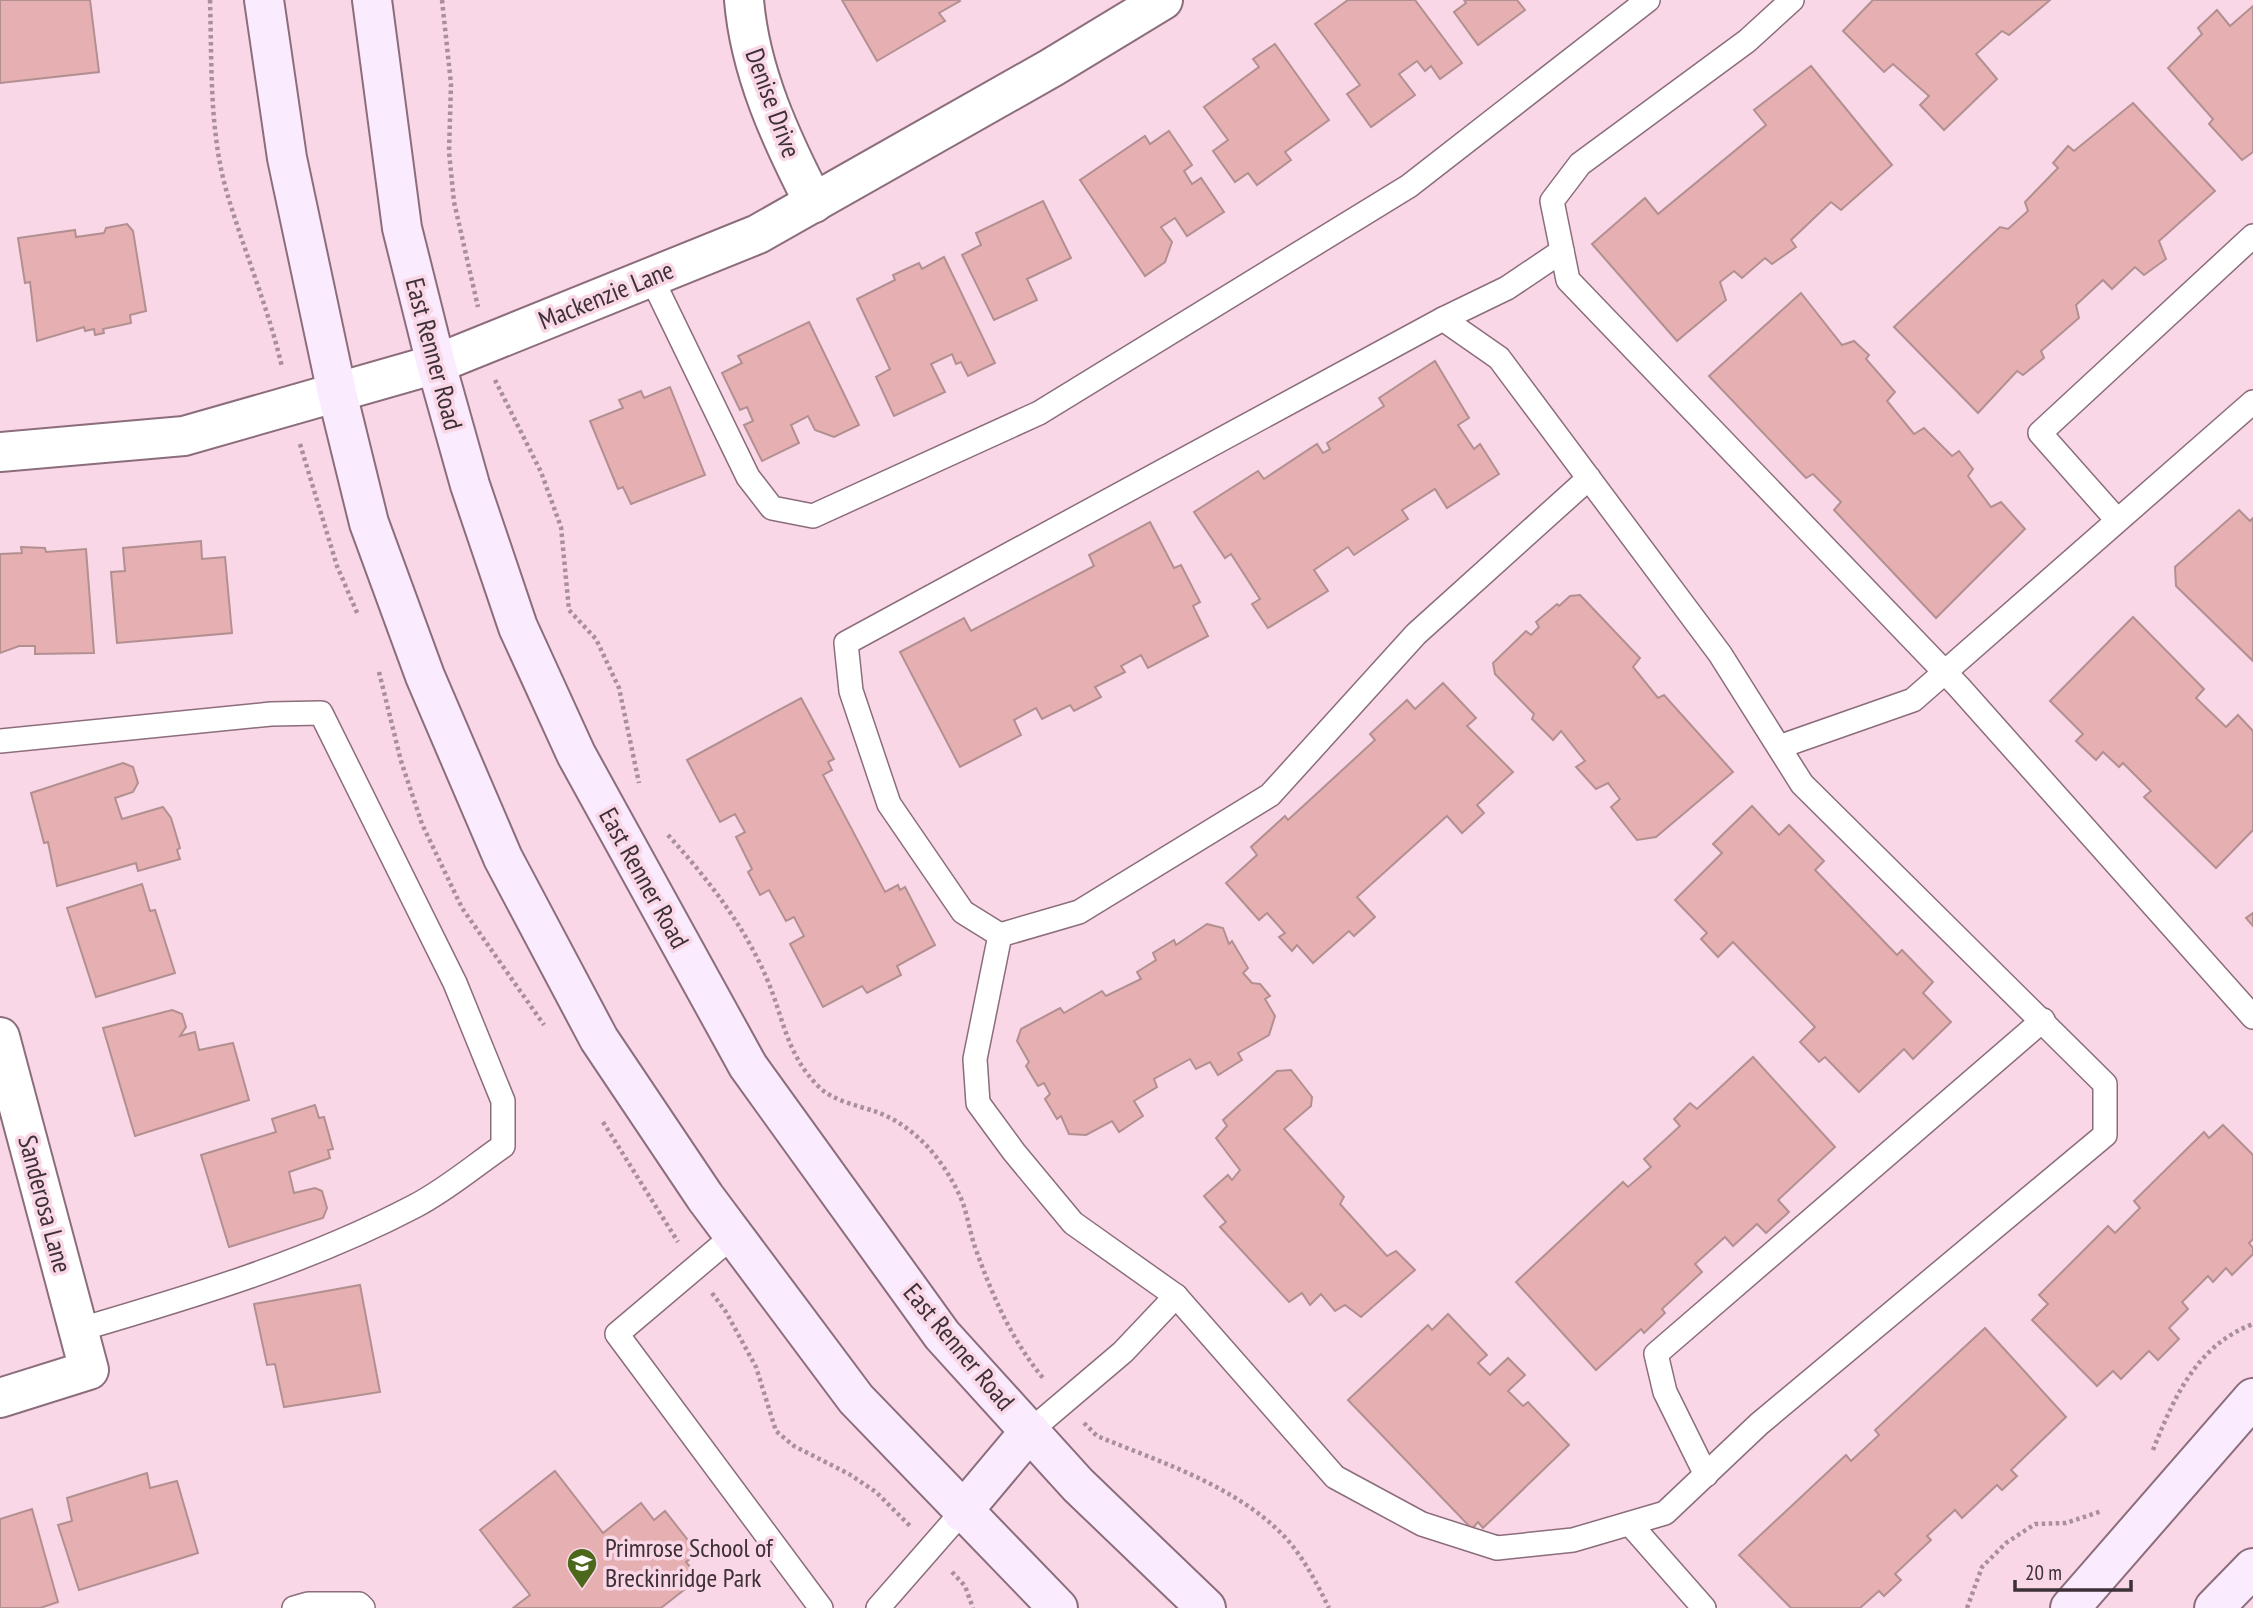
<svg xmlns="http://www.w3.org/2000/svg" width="2253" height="1608" font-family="'PT Sans Narrow',sans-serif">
<rect width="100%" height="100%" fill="#f9d7e7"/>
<!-- building -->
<g fill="#e6b0b2" stroke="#b28f90" stroke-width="2">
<polygon points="0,0 90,0 99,72 0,83"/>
<polygon points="842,0 959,0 960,1 939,13 945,21 877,61"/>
<polygon points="1348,0 1415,0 1462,63 1440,79 1431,66 1425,71 1417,61 1399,74 1415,95 1371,127 1347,94 1360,85 1315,24"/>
<polygon points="1464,0 1517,0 1525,10 1478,45 1454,12 1466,3"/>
<polygon points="1873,0 2050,0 2009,35 2002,31 1976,54 1997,79 1944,130 1920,105 1929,96 1893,64 1884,72 1843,31"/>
<polygon points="2253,6 2253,152 2242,160 2209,124 2213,119 2168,68 2202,34 2198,28 2217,10 2230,26"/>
<polygon points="1275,44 1329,120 1285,152 1291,160 1257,185 1248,173 1235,182 1213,151 1228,140 1204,107 1259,67 1253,59"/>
<polygon points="1811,66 1892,165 1841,210 1831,202 1791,240 1796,247 1772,264 1765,258 1742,278 1734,271 1720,282 1726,300 1677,341 1592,244 1645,198 1658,214 1766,125 1754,110"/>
<polygon points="2133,103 2215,191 2159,241 2166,259 2144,275 2135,267 2112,289 2103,280 2076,305 2079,318 2041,351 2044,358 2023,375 2017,371 1978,413 1894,327 2000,227 2008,229 2028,211 2025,202 2058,168 2053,163 2068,146 2074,151"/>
<polygon points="1169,131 1192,165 1184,171 1192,184 1201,178 1224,212 1187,236 1175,218 1161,227 1172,242 1165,262 1145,276 1080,180 1145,136 1150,144"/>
<polygon points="1043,201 1071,258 1027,279 1037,300 994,320 962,255 981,245 976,233"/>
<polygon points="127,224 133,231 146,311 130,315 131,323 103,329 104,333 95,335 94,329 85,331 84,327 37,341 30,282 25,283 18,238 75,230 76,237 104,233 106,228"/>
<polygon points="944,257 995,363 968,376 961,362 956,364 952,354 931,364 945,392 894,416 876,377 890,369 857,299 895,280 893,275 919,263 922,269"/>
<polygon points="1801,293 1842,345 1854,341 1869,355 1866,359 1895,392 1887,401 1914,434 1924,428 1952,456 1959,451 1973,469 1968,476 1991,507 2001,502 2025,529 1936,618 1834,510 1841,502 1813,474 1806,478 1709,376"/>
<polygon points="809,322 859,425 834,437 815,430 808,416 791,425 799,443 762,461 744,425 753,421 747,407 740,410 722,373 742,363 738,356"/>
<polygon points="1435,361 1469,418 1458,425 1474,449 1480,444 1499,474 1447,508 1435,489 1402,510 1408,519 1354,555 1348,547 1314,570 1328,591 1268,628 1252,604 1260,599 1231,554 1225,558 1194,512 1258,471 1264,479 1317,444 1323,453 1330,449 1327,443 1384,406 1379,398"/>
<polygon points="670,387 705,475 631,504 623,487 618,489 590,421 623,408 619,400 641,391 644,398"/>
<polygon points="2239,510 2250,521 2253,518 2253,661 2176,586 2175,567"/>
<polygon points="1150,522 1174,568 1181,565 1200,602 1193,606 1208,636 1148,668 1141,655 1121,666 1125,672 1095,687 1101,697 1074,711 1070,705 1042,719 1036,708 1014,720 1021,735 960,767 900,652 964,618 971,631 1094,566 1089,555"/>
<polygon points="201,541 202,559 225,557 232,633 117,643 111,572 125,571 123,548"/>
<polygon points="21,547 45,548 46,552 86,549 94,653 35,654 35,646 19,646 0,653 0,554 22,553"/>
<polygon points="1580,595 1640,658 1633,667 1658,698 1664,695 1733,772 1656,837 1637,840 1611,807 1620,799 1608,783 1596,789 1576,767 1585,761 1561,731 1553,740 1532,719 1534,714 1495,674 1493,663 1526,631 1531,635 1539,627 1536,622 1557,604 1559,606 1570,596"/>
<polygon points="2133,617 2204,689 2196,698 2226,727 2238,715 2253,731 2253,830 2216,868 2144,797 2151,791 2123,763 2119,767 2103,752 2096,760 2076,741 2083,734 2050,701"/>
<polygon points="1443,683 1476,718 1467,726 1513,772 1477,805 1484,813 1462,833 1447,816 1357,897 1375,917 1354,936 1349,931 1313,963 1297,945 1292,951 1279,937 1285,933 1267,913 1259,920 1226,883 1257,855 1251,847 1285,816 1288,820 1375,740 1370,734 1407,700 1415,709"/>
<polygon points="801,698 834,759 828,762 832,770 823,775 885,892 898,885 900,890 905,887 935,945 897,966 901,975 867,993 862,986 823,1007 790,944 804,936 794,917 786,921 769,890 760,895 748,872 752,869 736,837 745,832 735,814 720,822 687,760"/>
<polygon points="123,763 133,767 138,783 133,792 115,798 122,819 163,807 171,818 180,848 177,850 180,859 138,871 136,863 57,886 48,842 44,843 31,793"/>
<polygon points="1752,806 1779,835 1789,825 1824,861 1815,870 1897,955 1902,950 1933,982 1923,993 1951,1022 1913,1059 1904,1049 1859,1092 1825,1057 1819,1062 1800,1042 1815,1027 1733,942 1718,957 1701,939 1707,933 1675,900 1722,853 1713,844"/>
<polygon points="142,884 150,911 155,910 175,973 96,997 67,908"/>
<polygon points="2253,913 2253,926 2246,918"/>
<polygon points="1207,924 1223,928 1229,944 1232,941 1248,968 1243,973 1252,983 1260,984 1270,996 1265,999 1275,1016 1269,1035 1238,1053 1242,1060 1218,1075 1210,1062 1196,1069 1190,1059 1154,1079 1157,1087 1134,1101 1143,1116 1119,1132 1112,1121 1086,1135 1069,1134 1061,1116 1057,1119 1045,1099 1050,1094 1044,1083 1038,1086 1026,1066 1029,1062 1017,1041 1021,1029 1060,1008 1064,1013 1102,991 1106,996 1141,979 1137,972 1156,960 1153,953 1174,940 1176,945"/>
<polygon points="172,1010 182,1014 186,1027 180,1036 195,1032 199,1050 233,1043 249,1100 135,1136 103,1028"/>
<polygon points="1753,1057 1835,1147 1778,1200 1789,1212 1766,1233 1757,1224 1733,1246 1725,1237 1695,1264 1702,1272 1662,1309 1665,1313 1644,1333 1641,1329 1596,1370 1516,1282 1623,1182 1628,1187 1651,1167 1644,1159 1680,1126 1674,1119 1690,1103 1697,1109"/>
<polygon points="1291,1070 1312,1097 1311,1106 1284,1129 1344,1197 1340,1204 1387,1256 1396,1251 1415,1270 1361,1317 1345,1305 1335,1311 1321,1294 1310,1305 1302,1293 1289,1302 1220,1227 1226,1222 1204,1196 1228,1175 1232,1180 1240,1170 1216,1138 1227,1126 1223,1120 1277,1071"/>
<polygon points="315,1105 319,1118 324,1117 333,1149 328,1150 330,1158 289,1172 294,1193 315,1188 322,1191 327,1208 323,1218 229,1247 201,1155 276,1132 272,1119"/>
<polygon points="2223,1125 2253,1155 2253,1239 2249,1243 2253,1248 2253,1254 2232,1275 2226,1268 2213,1282 2208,1276 2182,1302 2188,1309 2169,1328 2179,1339 2158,1360 2149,1351 2121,1379 2113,1371 2097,1386 2032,1320 2048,1304 2039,1295 2108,1226 2115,1233 2140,1208 2134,1201 2204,1132 2209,1138"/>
<polygon points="360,1285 380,1392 284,1407 275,1364 267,1365 254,1304"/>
<polygon points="1448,1314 1487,1355 1478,1363 1490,1375 1508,1358 1525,1375 1508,1391 1523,1406 1528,1402 1569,1445 1483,1528 1478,1522 1472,1529 1348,1400 1428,1325 1432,1330"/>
<polygon points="1985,1328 2066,1417 2011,1470 2017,1476 2002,1490 1997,1485 1962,1518 1955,1510 1927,1536 1931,1540 1895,1574 1901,1580 1884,1596 1879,1591 1860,1608 1791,1608 1739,1555 1846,1455 1851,1461 1879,1435 1875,1430"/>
<polygon points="555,1471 603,1533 641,1503 654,1520 665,1511 698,1553 686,1562 699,1578 661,1608 513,1608 530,1595 480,1530"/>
<polygon points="147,1473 150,1488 177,1481 198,1553 79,1590 58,1525 72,1521 67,1498"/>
<polygon points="32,1509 58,1602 40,1608 0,1608 0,1519"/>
</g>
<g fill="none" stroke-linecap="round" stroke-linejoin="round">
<!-- lane casing -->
<g stroke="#8b6d7b" stroke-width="26">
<g id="lane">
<polyline points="1792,0 1747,41 1580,164 1552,201 1568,280 1959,687 2253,1017"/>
<polyline points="651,277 748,477 772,508 813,516 1039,413 1409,186 1648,0"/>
<polyline points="1443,319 1507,288 1562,251"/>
<polyline points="2117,520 2040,433 2253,236"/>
<path d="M 0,741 L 271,714 L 321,713 L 455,983 L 503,1101 L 503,1146 C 474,1166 446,1190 415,1206 C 308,1262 194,1296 78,1330"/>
<polyline points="1779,747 1913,700 2253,402"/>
<polyline points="1000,935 975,1059 978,1103 1014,1152 1073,1223 1176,1296 1335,1477 1422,1524 1497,1548 1573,1540 1665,1513 1759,1424 2105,1135 2105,1084 1802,784 1720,654 1499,358 1443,319 846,643 851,691 889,804 963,912 1000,935 1079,912 1270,795 1416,634 1589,478"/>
<polyline points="734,1235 617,1334 821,1608"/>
<polyline points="1030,1431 1123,1352 1176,1296"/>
<polyline points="1706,1475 1665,1392 1656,1354 2043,1020"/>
<polyline points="1630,1524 1704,1608"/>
<polyline points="294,1608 308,1604 359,1604 363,1608"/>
<polyline points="878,1608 962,1512"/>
</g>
</g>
<!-- street casing -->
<g stroke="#8b6d7b" stroke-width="42">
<g id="street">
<path d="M 744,0 C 750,72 781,139 814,203"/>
<polyline points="0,452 184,436 436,364 758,234 1051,68 1163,0"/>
<polyline points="0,1037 89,1370 0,1398"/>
</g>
</g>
<!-- secondary casing -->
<g stroke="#8b6d7b" stroke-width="42">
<g id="secondary">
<polyline points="264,0 287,158 337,393 369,523 425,676 503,858 599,1039 705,1197 856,1399 1058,1608"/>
<polyline points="372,0 402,228 436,364 470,485 518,627 576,754 748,1066 942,1335 1078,1485 1206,1608"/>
<polyline points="962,1512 1030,1431"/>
<polyline points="2070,1608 2253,1398"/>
<polyline points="2214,1608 2253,1568"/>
</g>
</g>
<!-- path -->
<g stroke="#a88f9b" stroke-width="4.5" stroke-dasharray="3.5 3.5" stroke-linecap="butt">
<path d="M 210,0 C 212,64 209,131 227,193 C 244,251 268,307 282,367"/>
<polyline points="442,0 451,84 449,152 454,202 478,307"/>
<polyline points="495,380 541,472 561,527 569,610 596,639 619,688 639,783"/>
<polyline points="300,444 337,566 358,615"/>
<polyline points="379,672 401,761 422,824 462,908 544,1025"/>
<path d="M 668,835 C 707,878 744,925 767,979 C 784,1019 786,1054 819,1087 C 833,1101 859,1106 877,1112 C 914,1126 941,1157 958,1192 C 967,1209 969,1230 975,1247 C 992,1295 1011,1339 1043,1378"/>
<polyline points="603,1122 678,1242"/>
<polyline points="712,1293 726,1312 756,1367 776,1431 794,1446 849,1474 876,1492 911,1527"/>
<path d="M 1084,1423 L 1097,1436 C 1160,1462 1234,1485 1283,1535 C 1303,1556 1316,1582 1329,1608"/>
<path d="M 2153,1450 C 2174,1397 2197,1345 2253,1324"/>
<polyline points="952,1572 965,1586 973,1608"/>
<polyline points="1967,1608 1982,1567 2006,1543 2035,1524 2066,1523 2102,1511"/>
</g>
<!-- lane -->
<use href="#lane" stroke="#fff" stroke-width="23"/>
<!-- street -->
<use href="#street" stroke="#fff" stroke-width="38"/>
<!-- secondary -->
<use href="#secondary" stroke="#faebfe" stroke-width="38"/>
</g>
<!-- icons -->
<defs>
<g id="school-pin" transform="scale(1.575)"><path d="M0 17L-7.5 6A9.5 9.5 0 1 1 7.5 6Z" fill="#4c681b" stroke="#f9d7e7"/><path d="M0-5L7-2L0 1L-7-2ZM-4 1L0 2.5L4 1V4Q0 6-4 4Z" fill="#fff"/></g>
</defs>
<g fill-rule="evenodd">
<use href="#school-pin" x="582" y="1563"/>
</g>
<g text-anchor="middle" stroke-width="7" stroke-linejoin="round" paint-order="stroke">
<!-- street labels -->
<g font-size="26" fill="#3d3036" stroke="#f9d7e7">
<text transform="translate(773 103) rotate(70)" y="9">Denise Drive</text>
<text transform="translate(606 295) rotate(-22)" y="9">Mackenzie Lane</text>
<text transform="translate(434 354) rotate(75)" y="9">East Renner Road</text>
<text transform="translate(644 878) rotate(61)" y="9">East Renner Road</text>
<text transform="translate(45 1204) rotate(75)" y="9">Sanderosa Lane</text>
<text transform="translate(959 1347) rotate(50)" y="9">East Renner Road</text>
</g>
<!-- poi labels -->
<g font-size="26" fill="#3d3036" stroke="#f9d7e7" text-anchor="start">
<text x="605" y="1557">Primrose School of<tspan x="605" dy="30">Breckinridge Park</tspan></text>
</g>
</g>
<!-- scale -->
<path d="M2015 1580v10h116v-10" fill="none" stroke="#3d3036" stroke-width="3.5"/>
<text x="2025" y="1580" font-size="21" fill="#3d3036" stroke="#f9d7e7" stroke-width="5" paint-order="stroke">20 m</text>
</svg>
